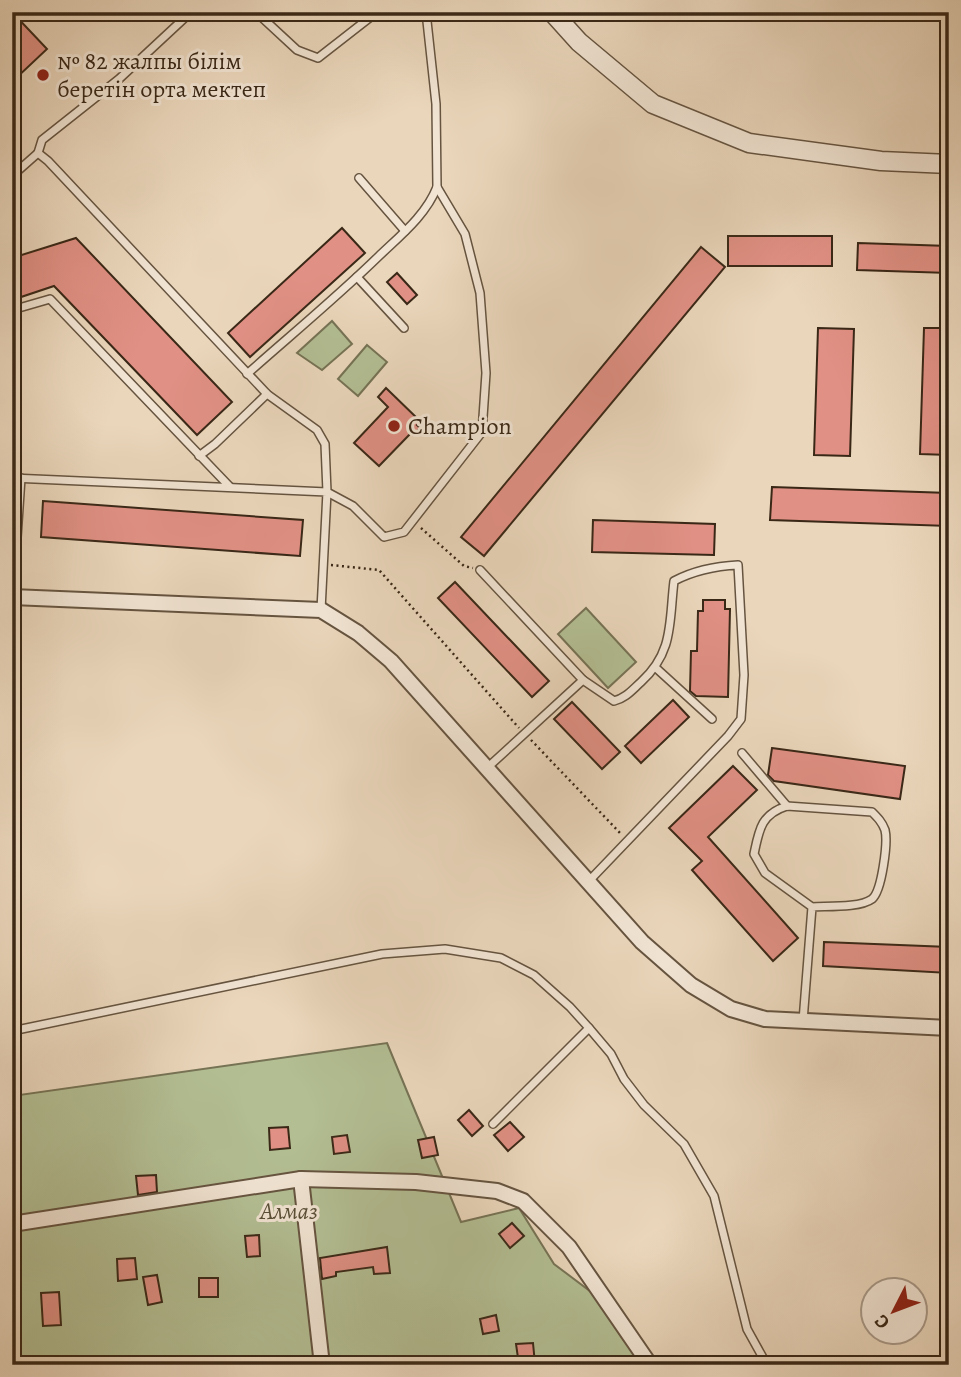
<svg xmlns="http://www.w3.org/2000/svg" width="961" height="1377" font-family="Alegreya,serif">
<rect width="100%" height="100%" fill="#ead6bb"/>
<filter id="stains"><feTurbulence type="fractalNoise" baseFrequency=".00286" numOctaves="4"/><feColorMatrix values="0 0 0 0 .2 0 0 0 0 .09 0 0 0 0 .02 0 0 0 .5 -.17"/></filter>
<radialGradient id="worn" r=".72"><stop offset=".6" stop-color="#630" stop-opacity="0"/><stop offset="1" stop-color="#630" stop-opacity=".3"/></radialGradient>
<!-- green -->
<g fill="#b3be93" stroke="#767355" stroke-width="2">
<polygon points="332,321 352,344 322,370 297,353"/>
<polygon points="367,345 387,362 358,396 338,379"/>
<polygon points="586,608 636,662 608,688 558,634"/>
<polygon points="387,1043 461,1222 519,1208 554,1264 611,1307 650,1365 12,1365 12,1096"/>
</g>
<!-- building -->
<g fill="#e09084" stroke="#3a2817" stroke-width="2">
<polygon points="12,12 47,49 12,82"/>
<polygon points="342,228 365,253 250,357 228,333"/>
<rect x="728" y="236" width="104" height="30"/>
<polygon points="76,238 232,402 197,435 54,286 12,300 12,258"/>
<polygon points="858,243 949,246 949,273 857,270"/>
<polygon points="701,247 725,267 484,556 461,537"/>
<polygon points="397,273 417,295 407,304 387,282"/>
<polygon points="818,328 854,329 850,456 814,455"/>
<polygon points="924,328 949,328 949,455 920,454"/>
<polygon points="386,388 421,422 417,425 420,428 413,435 411,433 379,466 354,443 388,407 378,397"/>
<polygon points="772,487 949,493 949,526 770,520"/>
<polygon points="43,501 303,520 300,556 41,537"/>
<polygon points="593,520 715,524 714,555 592,552"/>
<polygon points="455,582 549,681 532,697 438,598"/>
<polygon points="703,600 725,600 725,609 730,609 728,697 696,696 690,691 691,651 697,651 698,611 703,611"/>
<polygon points="673,700 689,717 641,763 625,746"/>
<polygon points="572,702 620,752 602,769 554,719"/>
<polygon points="772,748 905,766 900,799 774,781 768,775"/>
<polygon points="733,766 757,790 708,837 798,938 773,961 692,870 702,861 669,828"/>
<polygon points="824,942 949,947 949,973 823,966"/>
<polygon points="469,1110 483,1126 472,1136 458,1120"/>
<polygon points="510,1122 524,1137 508,1151 494,1135"/>
<polygon points="288,1127 290,1148 270,1150 269,1128"/>
<polygon points="347,1135 350,1152 334,1154 332,1137"/>
<polygon points="434,1137 438,1155 422,1158 418,1140"/>
<polygon points="156,1175 157,1192 138,1195 136,1176"/>
<polygon points="512,1223 524,1236 510,1248 499,1234"/>
<polygon points="259,1235 260,1256 247,1257 245,1236"/>
<polygon points="387,1247 390,1273 374,1274 373,1267 336,1272 336,1276 322,1279 320,1258"/>
<polygon points="135,1258 137,1279 118,1281 117,1259"/>
<polygon points="157,1275 162,1302 148,1305 143,1277"/>
<rect x="199" y="1278" width="19" height="19"/>
<polygon points="59,1292 61,1325 43,1326 41,1293"/>
<polygon points="496,1315 499,1331 483,1334 480,1319"/>
<polygon points="533,1343 535,1364 519,1365 516,1344"/>
</g>
<g fill="none" stroke-linecap="round" stroke-linejoin="round">
<!-- service casing -->
<g stroke="#665440" stroke-width="10">
<g id="service">
<polyline points="256,12 297,50 318,58 377,12"/>
<polyline points="38,153 42,140 119,79 191,12"/>
<polyline points="12,176 38,153 48,161 267,394 317,430 325,444 327,492 353,506 384,537 404,532 482,432 486,373 480,293 465,234 437,187 436,104 426,12"/>
<polyline points="359,178 405,231"/>
<polyline points="357,277 404,328"/>
<polyline points="12,310 50,299 230,487"/>
<path d="M 247,374 C 291,335 337,297 379,256 C 401,235 426,215 437,187"/>
<polyline points="199,456 215,444 267,394"/>
<polyline points="12,478 327,492 321,610"/>
<polyline points="480,570 583,680"/>
<polyline points="13,597 21,478"/>
<polyline points="656,668 712,719"/>
<polyline points="742,753 787,806"/>
<path d="M 487,768 L 583,680 L 614,701 C 626,698 632,690 641,682 C 674,652 669,622 674,581 C 693,571 717,566 738,565 L 744,675 L 741,719 L 728,736 L 588,882"/>
<path d="M 803,1021 L 812,907 C 827,906 860,908 872,899 C 882,891 888,842 885,830 C 882,822 878,818 872,812 L 787,806 C 761,814 759,830 754,854 L 765,873 L 812,907"/>
<polyline points="589,1028 611,1054 624,1079 644,1105 684,1144 714,1196 747,1329 767,1365"/>
<polyline points="12,1031 382,954 445,949 501,958 534,975 570,1007 589,1028 493,1124"/>
</g>
</g>
<!-- minor casing -->
<g stroke="#665440" stroke-width="18">
<g id="minor">
<polyline points="12,597 321,610 358,633 391,661 642,942 691,985 731,1009 765,1019 949,1028"/>
<polyline points="301,1179 322,1365"/>
<polyline points="12,1224 301,1179 416,1182 497,1191 523,1201 569,1247 650,1365"/>
</g>
</g>
<!-- tertiary casing -->
<g stroke="#665440" stroke-width="21">
<polyline id="tertiary" points="552,12 579,42 653,104 749,143 881,161 949,164"/>
</g>
<!-- path -->
<g stroke="#3a2817" stroke-width="2.5" stroke-dasharray="2 3.5" stroke-linecap="butt">
<polyline points="421,528 464,566 473,568"/>
<polyline points="331,565 379,570 519,728"/>
<polyline points="531,740 621,834"/>
</g>
<!-- service -->
<use href="#service" stroke="#f1e4d3" stroke-width="7"/>
<!-- minor -->
<use href="#minor" stroke="#f1e4d3" stroke-width="14"/>
<!-- tertiary -->
<use href="#tertiary" stroke="#f1e4d3" stroke-width="18"/>
</g>
<!-- markers -->
<g fill="#8f2418" stroke="#f1e4d3" stroke-width="2.5">
<circle cx="43" cy="75" r="7"/>
<circle cx="394" cy="426" r="7"/>
</g>
<g text-anchor="middle" stroke-width="6" stroke-linejoin="round" paint-order="stroke">
<!-- poi labels -->
<g font-size="24" fill="#3a2817" stroke="#f1e4d3" text-anchor="start">
<text x="57" y="69">№ 82 жалпы білім<tspan x="57" dy="28">беретін орта мектеп</tspan></text>
<text x="408" y="434">Champion</text>
</g>
<!-- park labels -->
<g font-size="24" font-style="italic" fill="#584e36" stroke="#f1e4d3">
<text x="289" y="1219">Алмаз</text>
</g>
</g>
<!-- margin -->
<rect width="961" height="1377" fill="none" stroke="#ead6bb" stroke-width="42"/>
<rect x="14" y="14" width="933" height="1349" fill="none" stroke="#3a2817" stroke-width="3.5"/>
<rect x="21" y="21" width="919" height="1335" fill="none" stroke="#3a2817" stroke-width="2"/>
<!-- north arrow -->
<g transform="translate(894 1311) rotate(228)"><circle r="33" fill="#f1e4d3" stroke="#a89988" stroke-width="2"/>
<path d="M0-5L12 26L0 18L-12 26Z" fill="#8f2418"/>
<text y="-10" font-size="19" font-weight="bold" text-anchor="middle" fill="#3a2817">С</text>
</g>
<rect width="100%" height="100%" filter="url(#stains)"/>
<rect width="100%" height="100%" fill="url(#worn)"/>
</svg>
